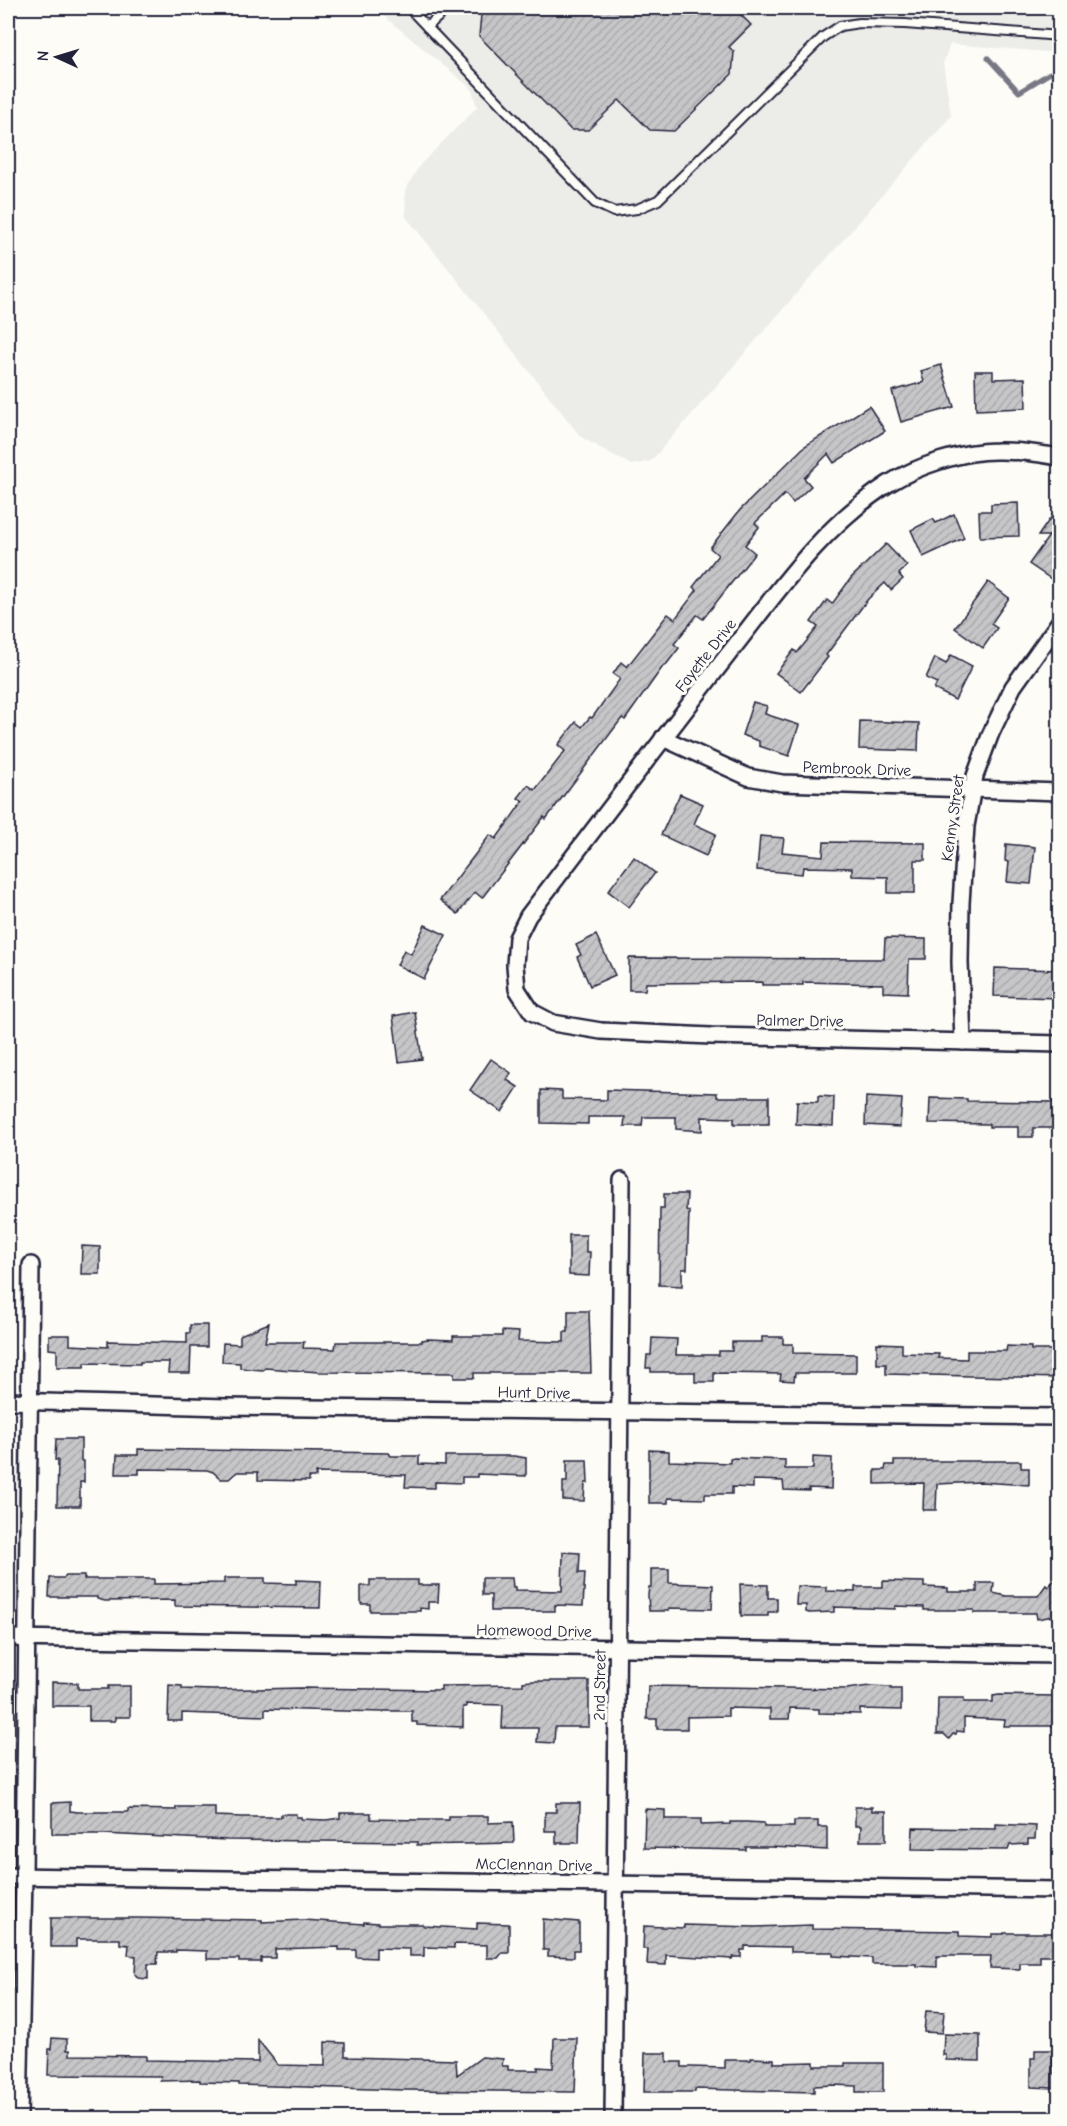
<svg xmlns="http://www.w3.org/2000/svg" width="1067" height="2126" font-family="'Comic Neue',sans-serif">
<defs>
<pattern id="building-hatch" width="6" height="6" patternUnits="userSpaceOnUse" patternTransform="scale(1.5)"><rect width="6" height="6" fill="#c6c6c8"/><path d="M-1 1l2-2M0 6l6-6M5 7l2-2" fill="none" stroke="#aaaaad"/></pattern>
</defs>
<rect width="100%" height="100%" fill="#fdfcf7"/>
<filter id="ink" filterUnits="userSpaceOnUse"><feTurbulence type="fractalNoise" baseFrequency=".0167" numOctaves="2"/><feDisplacementMap in="SourceGraphic" scale="12" xChannelSelector="R" yChannelSelector="G"/><feConvolveMatrix kernelMatrix="1 2 1 2 8 2 1 2 1" color-interpolation-filters="sRGB"/></filter>
<g filter="url(#ink)">
<!-- built -->
<polygon fill="#ecece9" points="374,8 1059,8 1059,53 950,44 943,63 951,116 651,461 631,465 581,437 448,268 406,217 405,190 420,165 477,107 472,89"/>
<g fill="none" stroke-linecap="round" stroke-linejoin="round">
<!-- stream -->
<polyline stroke="#787885" stroke-width="5" points="988,58 1019,92 1050,73 1060,74"/>
</g>
<!-- building -->
<g fill="url(#building-hatch)" stroke="#22223b" stroke-width="1.5">
<polygon points="489,8 734,8 751,25 729,47 734,52 732,74 674,131 650,130 619,100 588,130 571,130 479,36 481,15"/>
<polygon points="941,365 954,407 901,422 892,391 924,382 921,371"/>
<polygon points="975,371 993,371 993,379 1025,378 1026,408 976,410"/>
<polygon points="869,406 885,431 834,463 828,454 804,478 811,486 793,503 785,494 755,523 759,527 745,545 755,553 703,619 697,615 674,644 679,648 665,666 664,665 625,720 622,718 546,819 544,817 482,898 475,892 458,914 440,900 490,835 496,839 523,801 518,798 528,785 535,790 565,751 558,745 576,722 582,727 590,717 592,718 620,679 613,674 621,662 627,667 668,614 675,619 697,590 693,587 718,555 710,548 740,510 805,446"/>
<polygon points="1018,503 1019,536 980,537 979,511 991,511 991,504"/>
<polygon points="1059,506 1059,573 1054,581 1029,564 1049,536 1038,536"/>
<polygon points="954,514 964,538 923,557 911,530 933,519 936,523"/>
<polygon points="886,544 907,566 899,574 903,579 891,590 885,583 868,599 826,655 828,657 801,692 776,673 794,650 797,653 818,627 811,622 827,600 832,604 851,578"/>
<polygon points="988,582 1009,598 991,624 997,628 983,648 955,628"/>
<polygon points="951,655 972,666 955,700 934,689 937,683 926,678 935,658 946,664"/>
<polygon points="753,702 767,706 765,714 799,725 789,756 759,746 759,741 742,735"/>
<polygon points="860,721 919,723 918,751 859,749"/>
<polygon points="680,794 703,804 694,824 716,834 706,856 661,835"/>
<polygon points="760,836 784,838 782,852 823,856 824,842 925,843 925,860 915,860 915,893 888,893 888,877 852,876 852,868 803,867 802,874 757,870"/>
<polygon points="1006,844 1035,847 1031,884 1007,882 1009,862 1005,861"/>
<polygon points="634,857 655,873 629,907 608,891"/>
<polygon points="425,925 446,935 424,979 397,965 404,950 411,954"/>
<polygon points="596,935 615,975 590,986 577,957 581,955 576,945"/>
<polygon points="885,938 926,939 926,959 909,959 908,993 883,992 883,984 803,982 803,985 762,985 762,982 646,983 645,990 629,990 629,958 884,959"/>
<polygon points="995,968 1059,970 1058,998 994,996"/>
<polygon points="415,1012 422,1059 399,1062 393,1016"/>
<polygon points="491,1059 511,1073 507,1080 518,1087 502,1112 470,1090"/>
<polygon points="541,1090 562,1091 562,1099 607,1100 607,1090 717,1093 717,1097 769,1097 769,1124 734,1124 734,1118 702,1117 702,1131 676,1129 676,1117 643,1117 642,1126 624,1126 625,1117 588,1117 588,1124 541,1123"/>
<polygon points="818,1096 834,1097 833,1126 796,1124 797,1101 818,1102"/>
<polygon points="866,1097 902,1099 900,1127 865,1125"/>
<polygon points="930,1098 967,1099 967,1101 1059,1102 1059,1128 1033,1128 1033,1137 1018,1137 1018,1127 989,1127 989,1124 929,1123"/>
<polygon points="664,1194 687,1194 686,1210 689,1211 687,1269 682,1269 682,1286 659,1285 660,1208 664,1208"/>
<polygon points="569,1235 586,1235 586,1252 590,1252 589,1276 569,1275"/>
<polygon points="82,1246 100,1247 100,1274 81,1274"/>
<polygon points="568,1311 589,1311 591,1373 474,1373 474,1378 454,1378 454,1373 319,1372 265,1368 263,1370 250,1369 240,1368 240,1363 222,1362 223,1343 240,1344 240,1335 269,1323 265,1342 304,1342 303,1348 335,1349 336,1342 422,1342 422,1340 428,1339 453,1340 453,1336 502,1336 502,1331 519,1332 518,1341 564,1342 564,1332 568,1332"/>
<polygon points="190,1325 207,1325 207,1347 191,1347 190,1373 168,1373 169,1362 140,1362 140,1364 85,1363 84,1367 57,1367 57,1350 49,1349 49,1335 70,1335 70,1345 108,1347 108,1341 187,1343 187,1333 190,1333"/>
<polygon points="762,1337 783,1337 783,1344 793,1344 793,1353 856,1354 856,1373 795,1373 794,1381 780,1380 781,1374 714,1373 714,1382 695,1382 695,1372 651,1372 651,1368 646,1368 647,1355 651,1355 652,1338 677,1339 676,1355 719,1355 719,1351 732,1351 732,1342 762,1342"/>
<polygon points="877,1343 902,1344 902,1353 939,1354 938,1358 967,1359 967,1351 1006,1351 1007,1346 1031,1347 1031,1350 1059,1350 1059,1378 886,1374 886,1364 877,1364"/>
<polygon points="56,1439 81,1439 81,1461 84,1461 84,1482 80,1482 80,1506 57,1506 58,1460 55,1460"/>
<polygon points="138,1449 389,1453 391,1456 419,1456 419,1464 445,1465 445,1456 514,1456 526,1458 526,1476 477,1474 477,1477 462,1477 462,1483 435,1482 435,1488 405,1487 406,1475 316,1473 316,1477 309,1477 309,1481 258,1480 258,1472 237,1472 229,1479 221,1479 213,1472 207,1470 139,1469 139,1474 116,1474 117,1455 138,1455"/>
<polygon points="649,1450 669,1451 669,1461 730,1463 730,1459 734,1458 785,1460 785,1469 813,1469 813,1457 832,1458 831,1489 809,1488 809,1491 784,1490 783,1481 753,1480 753,1488 732,1487 732,1494 705,1494 705,1499 668,1498 668,1503 649,1503"/>
<polygon points="567,1460 587,1460 588,1483 585,1483 584,1501 563,1500 563,1482 567,1482"/>
<polygon points="894,1461 1021,1461 1021,1468 1029,1468 1029,1485 980,1482 937,1484 936,1510 923,1510 924,1483 875,1484 875,1470 885,1470 886,1465 894,1465"/>
<polygon points="563,1552 580,1553 579,1573 585,1573 583,1606 555,1605 555,1611 491,1611 491,1595 482,1595 482,1578 512,1578 513,1587 515,1587 515,1590 562,1591"/>
<polygon points="651,1569 669,1569 669,1583 713,1585 712,1609 669,1608 669,1611 649,1611 648,1595 649,1587 651,1587"/>
<polygon points="1059,1575 1059,1615 1037,1619 1036,1613 974,1613 974,1610 924,1610 924,1607 895,1606 895,1609 834,1607 834,1612 809,1613 806,1612 806,1605 796,1605 797,1586 826,1587 826,1591 855,1592 855,1587 883,1587 883,1581 924,1582 924,1587 948,1588 948,1592 977,1592 977,1583 994,1583 993,1593 1006,1596 1038,1596 1046,1585 1048,1587"/>
<polygon points="66,1576 84,1576 84,1579 154,1579 154,1584 224,1583 224,1578 265,1578 265,1583 296,1584 296,1580 321,1581 320,1608 175,1606 175,1600 105,1601 97,1599 97,1597 49,1597 50,1578 64,1578"/>
<polygon points="370,1580 418,1580 418,1585 439,1585 438,1602 428,1602 428,1609 420,1608 420,1611 370,1611 370,1604 361,1604 361,1586 370,1586"/>
<polygon points="740,1584 768,1585 768,1598 777,1598 777,1612 768,1612 768,1616 741,1616"/>
<polygon points="532,1681 589,1681 589,1727 555,1727 554,1743 537,1742 538,1728 502,1728 503,1705 466,1704 466,1707 463,1707 463,1727 417,1725 417,1722 412,1722 412,1711 383,1711 383,1712 265,1709 265,1716 182,1713 182,1721 168,1721 169,1685 182,1686 182,1689 213,1690 300,1688 441,1690 441,1686 523,1685 523,1682"/>
<polygon points="52,1682 78,1683 78,1689 108,1689 108,1686 130,1686 130,1717 115,1717 115,1721 89,1721 89,1706 52,1706"/>
<polygon points="648,1686 846,1689 870,1686 891,1687 891,1689 901,1689 901,1710 860,1709 860,1714 819,1713 819,1709 790,1708 789,1719 770,1719 770,1709 728,1708 728,1716 687,1717 687,1729 657,1729 657,1719 647,1719"/>
<polygon points="999,1695 1056,1696 1058,1697 1058,1704 1059,1704 1059,1722 1057,1722 1057,1726 1004,1726 1005,1720 964,1718 964,1732 957,1731 956,1734 953,1734 949,1739 944,1734 937,1734 938,1698 964,1698 964,1702 993,1702 993,1696"/>
<polygon points="70,1802 70,1811 78,1812 128,1812 128,1809 176,1810 176,1807 215,1807 215,1816 242,1817 281,1817 281,1814 296,1814 296,1817 301,1817 301,1819 326,1820 340,1818 340,1813 371,1813 371,1819 419,1820 449,1820 449,1816 488,1816 488,1823 513,1822 514,1843 417,1845 417,1842 227,1840 103,1834 54,1834 52,1833 52,1803"/>
<polygon points="556,1803 580,1803 579,1843 556,1843 556,1831 545,1831 545,1812 556,1812"/>
<polygon points="855,1807 872,1807 872,1811 886,1811 886,1841 860,1841 861,1826 855,1826"/>
<polygon points="645,1809 665,1810 665,1819 701,1819 701,1825 730,1824 730,1822 746,1822 764,1823 764,1827 794,1827 794,1821 818,1821 818,1827 827,1827 827,1850 771,1847 746,1847 746,1850 644,1848"/>
<polygon points="996,1824 1036,1826 1035,1839 1028,1839 1028,1844 1010,1845 1008,1850 912,1849 913,1828 996,1829"/>
<polygon points="51,1918 138,1918 262,1920 262,1922 303,1920 364,1924 364,1922 379,1923 379,1924 422,1924 424,1926 477,1929 477,1923 509,1924 509,1953 502,1953 498,1958 487,1958 487,1945 454,1944 454,1948 424,1947 424,1956 410,1956 410,1949 376,1948 376,1958 356,1957 356,1950 339,1950 339,1947 275,1949 275,1958 261,1958 261,1962 239,1962 239,1959 207,1959 207,1951 176,1950 176,1952 158,1952 157,1964 148,1964 148,1979 138,1978 135,1974 136,1956 128,1955 129,1945 120,1944 120,1939 76,1939 76,1947 51,1947"/>
<polygon points="543,1919 579,1922 579,1950 574,1950 574,1957 548,1956 548,1950 543,1950"/>
<polygon points="684,1925 755,1927 812,1925 812,1929 959,1931 959,1936 992,1937 992,1934 1004,1934 1004,1933 1059,1933 1059,1956 1040,1956 1040,1963 1020,1963 1020,1969 990,1968 991,1956 937,1956 937,1967 916,1966 916,1964 872,1964 872,1958 833,1956 833,1952 791,1952 791,1947 745,1946 745,1950 741,1950 741,1957 733,1957 732,1959 666,1955 666,1965 647,1964 648,1949 643,1949 644,1926 684,1928"/>
<polygon points="926,2011 944,2012 942,2033 924,2032"/>
<polygon points="944,2034 980,2035 980,2061 946,2060 946,2055 943,2055"/>
<polygon points="52,2038 67,2039 67,2050 70,2050 70,2055 146,2056 146,2060 258,2062 258,2040 278,2065 325,2066 325,2042 345,2043 345,2056 348,2056 348,2057 456,2060 457,2075 482,2057 503,2059 502,2066 508,2066 508,2070 538,2070 538,2067 553,2068 554,2038 577,2038 575,2092 405,2090 239,2085 239,2083 200,2082 200,2080 160,2081 161,2076 48,2075 49,2049 51,2049"/>
<polygon points="1035,2050 1053,2050 1053,2088 1031,2087 1031,2058 1035,2058"/>
<polygon points="645,2053 667,2053 667,2062 682,2062 682,2067 691,2067 725,2068 725,2060 751,2060 751,2058 774,2059 774,2063 814,2062 814,2066 845,2066 845,2063 883,2063 883,2092 856,2092 856,2086 833,2085 814,2086 814,2092 695,2089 695,2092 644,2092"/>
</g>
<g fill="none" stroke-linecap="round" stroke-linejoin="round">
<!-- service casing -->
<g stroke="#22223b" stroke-width="12">
<g id="service">
<polyline points="409,8 595,203 614,212 637,209 658,200 823,37 840,26 859,23 905,24 1060,36"/>
<polyline points="427,27 448,8"/>
</g>
</g>
<!-- minor casing -->
<g stroke="#22223b" stroke-width="20">
<g id="minor">
<path d="M 1060,457 C 1039,454 1016,450 996,451 C 962,451 917,466 888,484 C 821,527 776,594 727,656 C 660,742 594,829 528,916 L 517,938 L 515,965 L 517,989 L 532,1012 L 553,1023 L 601,1031 L 711,1036 L 1060,1044"/>
<polyline points="663,738 748,777 782,783 1060,792"/>
<polyline points="963,1042 960,962 961,903 966,826 975,776 991,733 1013,687 1060,621"/>
<polyline points="8,1401 227,1407 1060,1417"/>
<polyline points="8,1638 1060,1655"/>
<polyline points="8,1876 1060,1890"/>
<polyline points="19,2118 24,1876 31,1265"/>
<polyline points="613,2118 622,1180"/>
</g>
</g>
<!-- service -->
<use href="#service" stroke="#fdfcf7" stroke-width="8"/>
<!-- minor -->
<use href="#minor" stroke="#fdfcf7" stroke-width="15"/>
</g>
</g>
<g text-anchor="middle" stroke-width="6" stroke-linejoin="round" paint-order="stroke">
<!-- street labels -->
<g font-size="16" fill="#22223b" stroke="#fdfcf7">
<text transform="translate(705 655) rotate(-52)" y="6">Fayette Drive</text>
<text transform="translate(857 768) rotate(2)" y="6">Pembrook Drive</text>
<text transform="translate(952 818) rotate(-82)" y="6">Kenny Street</text>
<text transform="translate(800 1020) rotate(1)" y="6">Palmer Drive</text>
<text transform="translate(534 1392) rotate(1)" y="6">Hunt Drive</text>
<text transform="translate(534 1630) rotate(1)" y="6">Homewood Drive</text>
<text transform="translate(599 1685) rotate(-89)" y="6">2nd Street</text>
<text transform="translate(534 1864) rotate(1)" y="6">McClennan Drive</text>
</g>
</g>
<!-- margin -->
<rect width="1067" height="2126" fill="none" stroke="#fdfcf7" stroke-width="30"/>
<rect x="15" y="15" width="1037" height="2096" fill="none" stroke="#22223b" stroke-width="2" filter="url(#ink)"/>
<!-- north arrow -->
<g transform="translate(57 57) rotate(274)" stroke="#fdfcf7" stroke-width="4.5" paint-order="stroke">
<path d="M0-4.5L10 22L0 15L-10 22Z" fill="#22223b"/>
<text y="-9" font-size="16" font-weight="bold" text-anchor="middle" fill="#22223b">N</text>
</g>
</svg>
